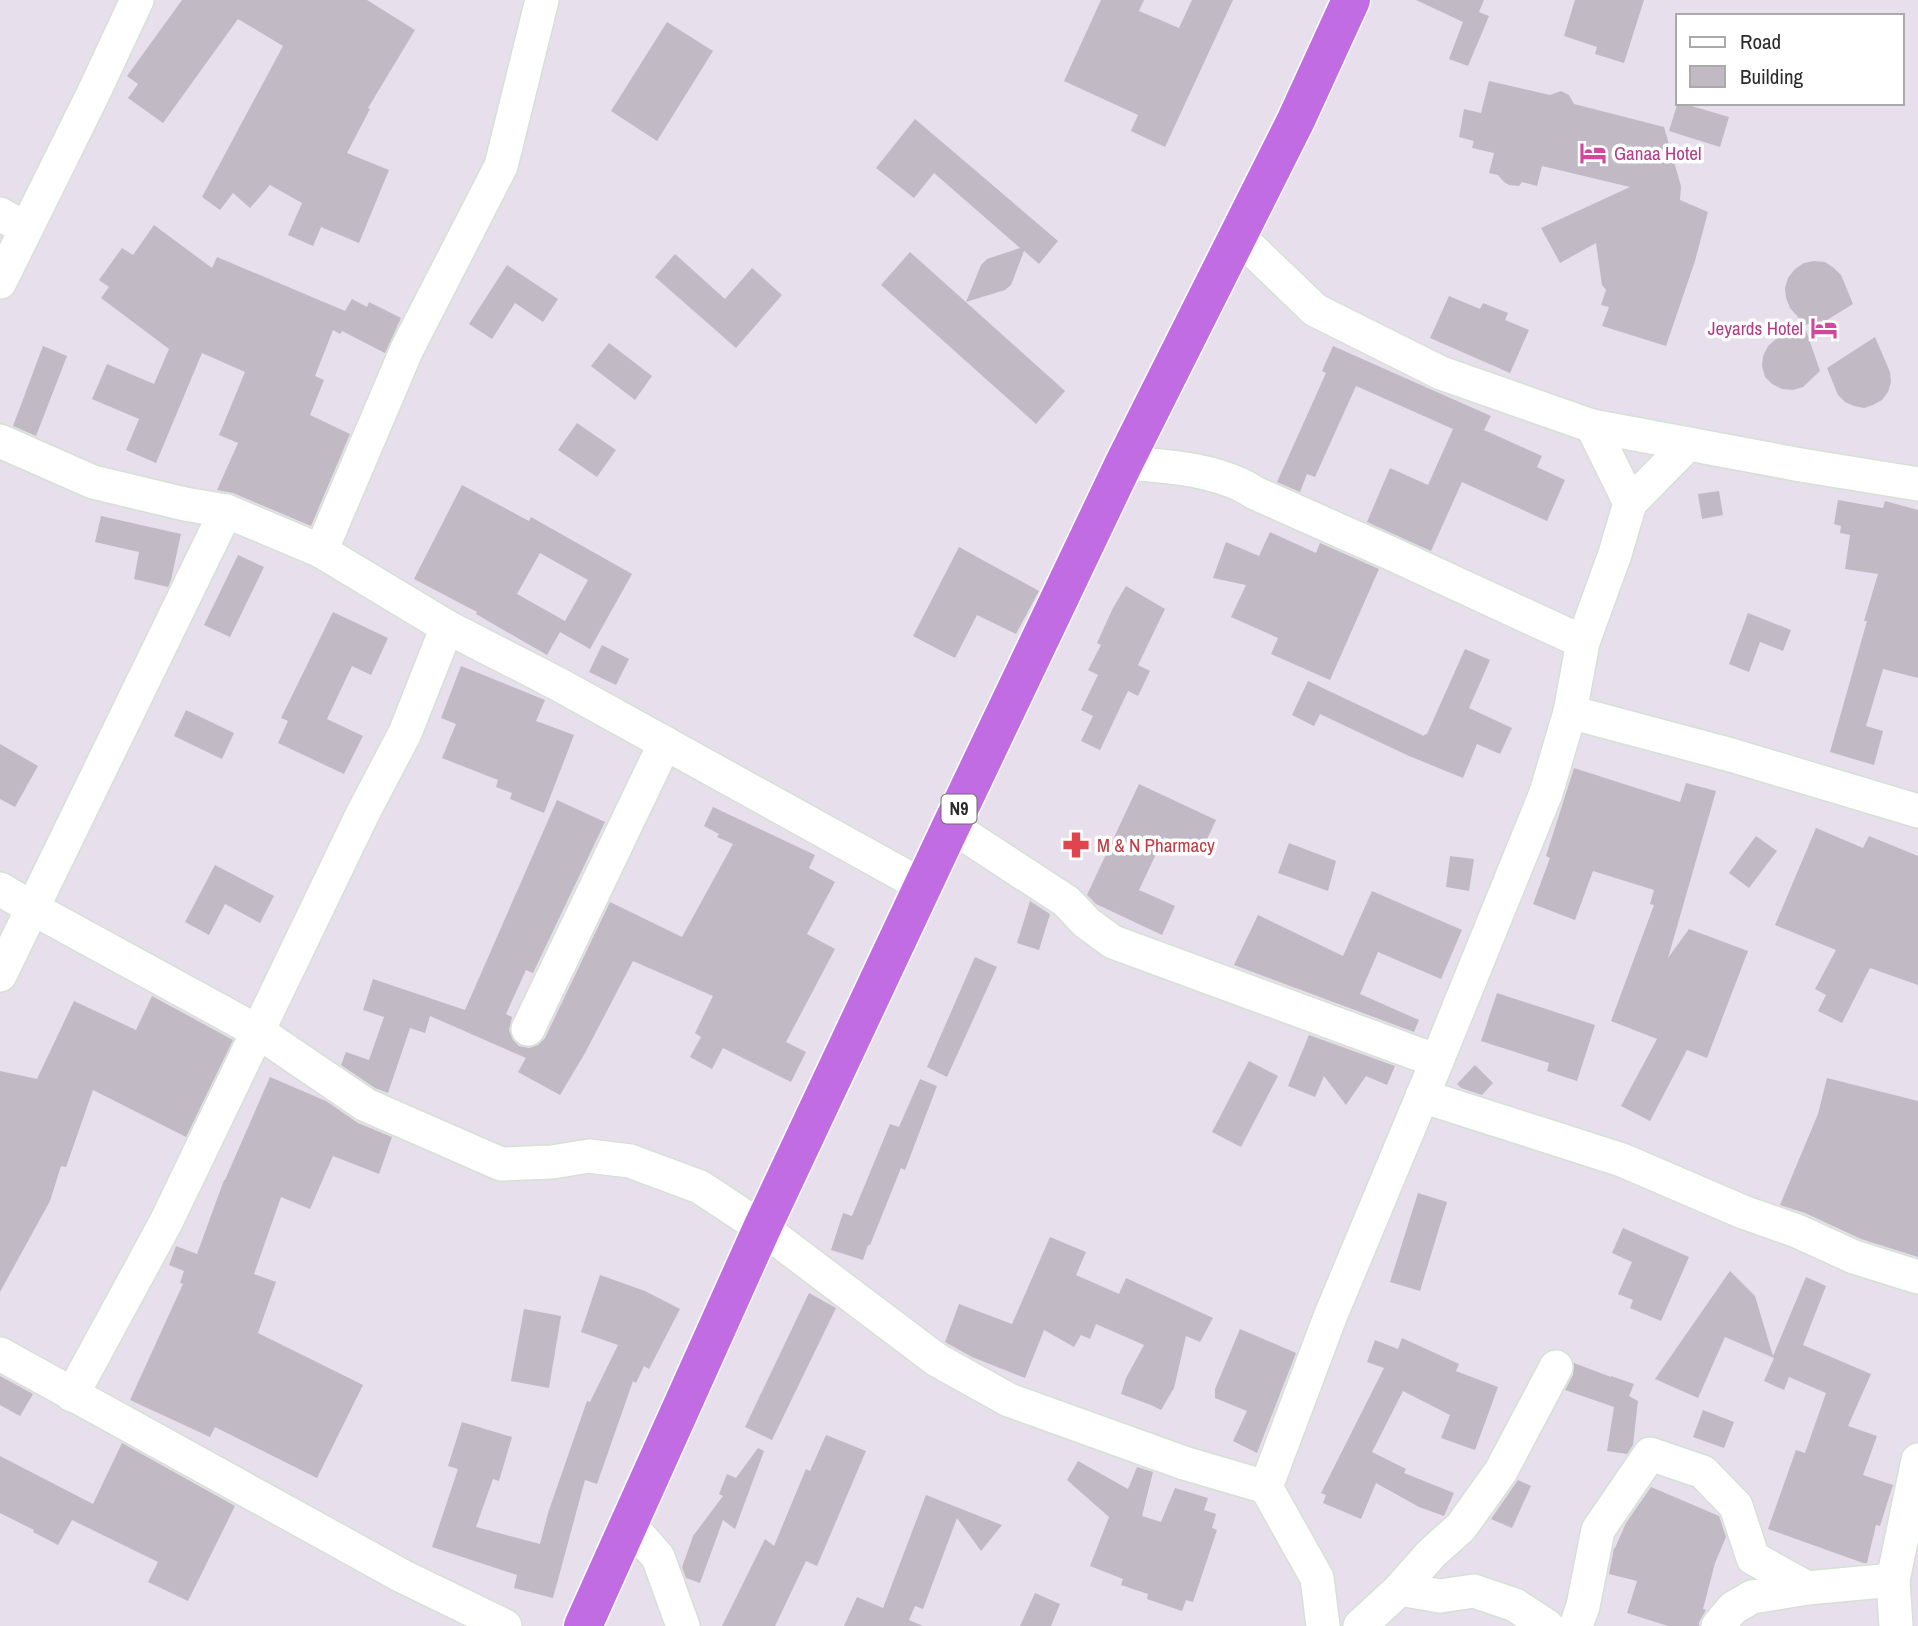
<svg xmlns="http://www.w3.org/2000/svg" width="1918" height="1626" font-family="'Archivo Narrow',sans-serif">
<rect width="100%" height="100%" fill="#e7dfeb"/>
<!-- building -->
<g fill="#c1bac4" fill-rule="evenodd">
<polygon points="182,0 367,0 415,30 368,108 370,109 347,153 389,170 359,243 321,227 313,246 288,235 302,203 270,185 250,208 233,193 220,210 202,197 283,46 238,19 163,123 128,98 138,84 127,76"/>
<polygon points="1101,0 1144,0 1139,11 1179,28 1192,0 1233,0 1165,147 1131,131 1138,115 1064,81"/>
<polygon points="1416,0 1484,0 1479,12 1489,16 1468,66 1449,59 1463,22"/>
<polygon points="1575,0 1644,0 1624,63 1595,54 1597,47 1564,36"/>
<polygon points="667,22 713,51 657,141 611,111"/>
<polygon points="1489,81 1550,95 1561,91 1569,95 1574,104 1664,127 1681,186 1680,200 1708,212 1695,261 1666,346 1602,326 1609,307 1601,305 1606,290 1602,285 1596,243 1560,263 1541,228 1630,187 1542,166 1537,186 1522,182 1519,186 1509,185 1504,182 1498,175 1489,173 1494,153 1472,148 1474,141 1459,137 1464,109 1481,113"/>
<polygon points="1678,102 1729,117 1720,147 1669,131"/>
<polygon points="915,119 1058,241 1039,264 1024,251 1011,285 1005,290 966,302 981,265 987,259 1020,248 934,173 914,198 876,168"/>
<polygon points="154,225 212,268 217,257 345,311 352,299 367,307 369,302 401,318 385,353 342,331 340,334 333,330 315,376 324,380 310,415 350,434 311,526 233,493 217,490 238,443 219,435 245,372 202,353 156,463 126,450 139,419 92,399 107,364 154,384 169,349 101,298 109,287 99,280 122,248 133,255"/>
<polygon points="910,252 1065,391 1036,424 881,285"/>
<polygon points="675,254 725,299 752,268 782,295 736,348 655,277"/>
<polygon points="1814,261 1825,262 1834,268 1841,275 1853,304 1827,320 1805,325 1790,308 1786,298 1785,288 1788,278 1795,269 1804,263"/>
<polygon points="507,265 558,299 543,322 515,303 492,339 469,324"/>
<polygon points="1449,296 1480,309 1483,303 1508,313 1505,320 1529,330 1510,373 1430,338"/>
<polygon points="1806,330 1820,371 1803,387 1793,390 1782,389 1772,384 1765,377 1762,366 1763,356 1768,346 1776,339"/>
<polygon points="1875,337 1890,372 1891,382 1888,392 1882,400 1873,405 1864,408 1854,406 1845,402 1838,395 1827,368"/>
<polygon points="609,343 652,376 635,400 591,366"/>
<polygon points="43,346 67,356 36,436 13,426"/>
<polygon points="1333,346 1491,416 1484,430 1542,456 1537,467 1565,480 1547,521 1462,482 1431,551 1367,522 1390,468 1428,485 1453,429 1356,386 1315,477 1307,474 1300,492 1277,482 1326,373 1322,371"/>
<polygon points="577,423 616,450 597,477 558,450"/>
<path d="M 462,485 L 529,521 L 531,517 L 632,574 L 590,649 L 560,632 L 547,655 L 476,614 L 477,612 L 414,579 ZM 540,553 L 588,580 L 565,621 L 517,594 Z"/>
<polygon points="1719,491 1723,515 1702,519 1698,494"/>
<polygon points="1838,500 1883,508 1885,501 1918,510 1918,678 1883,669 1866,726 1883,731 1874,765 1830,752 1867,621 1864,621 1878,574 1845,569 1850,535 1840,533 1841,526 1834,524"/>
<polygon points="101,516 181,534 171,580 168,587 134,579 139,552 95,542"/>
<polygon points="1270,532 1316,553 1320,543 1379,569 1330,680 1271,654 1278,638 1231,617 1246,585 1213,578 1226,542 1259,556"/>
<polygon points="959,547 1039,591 1016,634 977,615 955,658 913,636"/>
<polygon points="238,555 264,567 230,637 204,625"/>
<polygon points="1126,586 1165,609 1138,665 1150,671 1138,696 1128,691 1100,750 1081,741 1093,716 1081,710 1098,675 1088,670 1101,645 1097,643 1113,608"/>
<polygon points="333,612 388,638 371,675 352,666 327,719 363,736 344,774 278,743 288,721 281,718"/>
<polygon points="1748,613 1791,630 1783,651 1760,642 1749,672 1729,664"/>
<polygon points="602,645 629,659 616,685 589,672"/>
<polygon points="1465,649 1490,660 1469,708 1512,728 1500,754 1477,744 1463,778 1409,756 1320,714 1314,726 1292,715 1308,681 1424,736 1425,734 1427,734"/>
<polygon points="461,666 545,700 536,721 574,735 544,813 510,799 512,793 496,787 498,780 442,758 456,724 441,718"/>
<polygon points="186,710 234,733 222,759 174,736"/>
<polygon points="0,744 38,766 15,807 0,799"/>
<polygon points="1574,768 1680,802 1686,783 1716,791 1668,958 1689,929 1748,951 1707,1058 1687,1050 1650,1121 1621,1106 1657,1039 1611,1021 1654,905 1650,904 1654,890 1593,871 1575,920 1533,904 1550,858 1546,856"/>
<polygon points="1139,784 1216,820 1200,854 1164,837 1139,890 1175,906 1162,935 1096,904 1087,895"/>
<polygon points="557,800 605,822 533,973 526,970 506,1014 512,1017 509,1030 513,1040 519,1046 529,1048 538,1045 545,1038 610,902 682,937 733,844 717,837 719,834 704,826 713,807 815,855 809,868 835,882 807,934 835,949 786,1042 806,1052 791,1082 723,1048 712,1069 690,1057 701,1037 695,1033 713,996 633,961 585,1053 560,1095 518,1072 526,1058 430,1016 425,1033 410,1028 388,1093 375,1088 341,1065 346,1052 369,1060 384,1017 363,1010 373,979 465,1010"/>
<polygon points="1816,828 1863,848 1869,836 1918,856 1918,985 1870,968 1842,1023 1818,1011 1826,995 1815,989 1836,950 1775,925"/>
<polygon points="1756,836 1777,851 1749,888 1729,873"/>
<polygon points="1289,843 1336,861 1328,891 1278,873"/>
<polygon points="1450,856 1474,859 1469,891 1446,887"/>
<polygon points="215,865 274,896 260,923 225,904 209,935 185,922"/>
<polygon points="1372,891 1462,930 1441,979 1378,952 1360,994 1419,1020 1414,1032 1234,965 1258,915 1343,956"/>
<polygon points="1030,901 1050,914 1039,950 1017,943"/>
<polygon points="975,957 997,967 947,1077 927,1067"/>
<polygon points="1497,993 1595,1025 1577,1081 1547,1071 1549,1063 1481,1041"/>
<polygon points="152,996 233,1040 186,1137 93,1090 66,1167 61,1166 50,1201 0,1292 0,1071 37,1079 74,1001 136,1030"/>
<polygon points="1309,1035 1395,1066 1387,1085 1366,1076 1346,1105 1324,1076 1315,1097 1288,1086"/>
<polygon points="1249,1061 1278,1076 1241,1147 1212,1132"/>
<polygon points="1475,1065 1493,1083 1482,1095 1461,1088 1457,1084"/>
<polygon points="270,1077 326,1101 358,1123 392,1137 379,1174 333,1156 310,1209 281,1197 254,1274 276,1282 258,1333 363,1385 317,1478 215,1427 210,1437 130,1400 183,1284 180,1283 184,1271 169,1265 176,1246 197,1254 224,1180 225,1180"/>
<polygon points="1827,1078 1918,1101 1918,1257 1861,1239 1805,1213 1780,1205 1818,1114"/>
<polygon points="920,1079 937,1086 905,1170 901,1168 870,1245 868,1245 863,1260 831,1250 843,1213 852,1216 890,1124 899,1127"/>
<polygon points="1418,1193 1447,1202 1420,1291 1390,1282"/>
<polygon points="1623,1228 1689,1257 1661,1321 1630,1308 1633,1300 1618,1294 1632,1262 1612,1253"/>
<polygon points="1050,1237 1086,1252 1076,1275 1119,1294 1126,1278 1213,1318 1200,1342 1186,1336 1174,1388 1161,1410 1151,1405 1121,1394 1126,1378 1144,1345 1096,1324 1090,1339 1081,1335 1074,1347 1044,1330 1025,1378 972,1357 945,1342 959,1304 1012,1324"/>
<polygon points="1730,1271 1755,1296 1773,1356 1806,1277 1826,1286 1803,1345 1871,1374 1848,1426 1877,1436 1863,1475 1893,1485 1880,1526 1876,1525 1867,1563 1863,1563 1768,1529 1796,1450 1805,1453 1826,1393 1789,1377 1784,1390 1764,1381 1774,1358 1725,1337 1698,1398 1655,1379"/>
<polygon points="600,1275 645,1291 680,1309 649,1369 644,1366 636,1383 633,1381 597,1484 585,1480 553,1598 514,1588 517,1575 432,1547 458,1469 448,1466 462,1422 512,1437 499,1481 493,1479 476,1527 540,1544 548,1513 587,1401 590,1402 618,1345 581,1332"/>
<polygon points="809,1293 836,1308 772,1440 745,1427"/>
<polygon points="524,1309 561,1316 549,1388 511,1381"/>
<polygon points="1240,1329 1296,1353 1257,1453 1233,1441 1247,1411 1215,1398 1215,1389"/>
<polygon points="1402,1338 1459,1364 1456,1371 1498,1387 1475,1450 1441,1438 1450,1415 1403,1391 1372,1452 1406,1469 1404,1473 1454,1493 1444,1516 1419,1507 1376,1483 1361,1519 1323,1503 1326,1495 1321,1493 1384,1368 1367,1362 1375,1340 1398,1349"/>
<polygon points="1574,1363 1611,1377 1611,1376 1634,1384 1629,1396 1638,1401 1633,1445 1627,1454 1607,1451 1614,1407 1565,1390 1573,1375"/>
<polygon points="0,1376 33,1394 20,1416 0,1405"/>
<polygon points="1703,1410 1734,1422 1724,1448 1693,1437"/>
<polygon points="826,1435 866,1451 817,1566 806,1561 775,1626 722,1626 765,1539 774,1546 806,1469 810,1471"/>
<polygon points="122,1443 235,1506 188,1601 148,1582 158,1562 72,1520 58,1545 33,1532 34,1530 0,1513 0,1456 93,1504"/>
<polygon points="758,1448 764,1451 735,1529 723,1520 700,1583 686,1578 682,1567 690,1545 693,1536 723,1496 719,1494 727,1474 736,1478"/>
<polygon points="1078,1461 1128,1489 1137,1467 1153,1472 1142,1516 1161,1522 1175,1488 1208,1498 1204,1510 1216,1514 1212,1528 1217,1530 1193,1602 1186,1600 1182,1611 1147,1599 1148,1594 1121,1585 1123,1579 1090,1566 1109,1517 1067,1480"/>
<polygon points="1518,1480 1531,1486 1512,1528 1491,1519"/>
<polygon points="1651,1487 1719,1516 1726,1537 1715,1563 1703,1609 1706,1610 1699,1622 1699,1626 1668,1626 1627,1613 1637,1581 1609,1574 1614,1548 1615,1548 1626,1523"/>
<polygon points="926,1495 1002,1525 981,1551 957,1518 923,1609 915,1606 909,1620 923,1626 844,1626 857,1597 883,1608"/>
<polygon points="1035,1593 1060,1604 1051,1626 1020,1626"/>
</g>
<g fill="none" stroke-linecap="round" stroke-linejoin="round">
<!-- minor casing -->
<g stroke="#d5e1d4" stroke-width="36">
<g id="minor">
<polyline points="0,214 26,229"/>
<polyline points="1237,235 1315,310 1441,373 1592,426 1801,465 1918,484"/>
<polyline points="0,282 94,92 137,0"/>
<polyline points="0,441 93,482 185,504 226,511 321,551 447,627 405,733 363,813 166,1222 72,1395"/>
<path d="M 1124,463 C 1166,466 1219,469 1255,493 L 1390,553 L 1583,642 L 1570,712 L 1731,755 L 1918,811"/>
<polyline points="1630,503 1688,444"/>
<polyline points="321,551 407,349 501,166 542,0"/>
<polyline points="447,627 558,684 923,886"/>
<polyline points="1583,642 1615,554 1630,503 1592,426"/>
<polyline points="951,826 1066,901 1087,923 1113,942 1437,1061"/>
<polyline points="0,889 32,908 257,1031 366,1105 501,1164 552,1162 589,1156 630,1161 700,1187 762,1228 937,1360 1009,1400 1184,1463 1266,1487 1330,1317 1437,1061 1546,793 1570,712"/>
<polyline points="0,975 226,511"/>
<polyline points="528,1029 665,743"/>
<polyline points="1422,1096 1622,1160 1743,1212 1797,1231 1854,1257 1918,1277"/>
<polyline points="0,1354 402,1576 505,1626"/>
<polyline points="1266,1487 1317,1578 1323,1626"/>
<polyline points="629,1524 658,1557 683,1626"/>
<polyline points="1400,1589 1440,1596 1474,1591 1515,1605 1547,1626"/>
<polyline points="1360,1626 1400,1589 1431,1554 1461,1527 1501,1471 1556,1367"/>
<polyline points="1576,1626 1583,1606 1598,1530 1650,1454 1703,1472 1736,1506 1753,1558 1807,1588"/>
<polyline points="1718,1626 1733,1608 1752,1597 1807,1588 1893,1580"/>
<polyline points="1896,1626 1893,1580 1918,1460"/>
</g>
</g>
<!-- trunk casing -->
<g stroke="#fff" stroke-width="41">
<polyline id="trunk" points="583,1626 762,1228 951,826 1124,463 1296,120 1351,0"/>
</g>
<!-- minor -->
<use href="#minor" stroke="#fff" stroke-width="33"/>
<!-- trunk -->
<use href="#trunk" stroke="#c26ce4" stroke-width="38"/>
</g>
<!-- icons -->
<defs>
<g id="hotel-bare" transform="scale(2.1)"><path d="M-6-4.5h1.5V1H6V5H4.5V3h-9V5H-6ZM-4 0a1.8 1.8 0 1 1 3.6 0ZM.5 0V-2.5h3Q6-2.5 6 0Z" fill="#d1479c" stroke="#fff" stroke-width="2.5" paint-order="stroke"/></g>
<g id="pharmacy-bare" transform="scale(2.1)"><path d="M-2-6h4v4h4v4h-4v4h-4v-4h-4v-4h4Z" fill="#e0444e" stroke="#fff" stroke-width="2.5" paint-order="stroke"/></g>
</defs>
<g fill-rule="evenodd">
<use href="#hotel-bare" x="1593" y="153"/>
<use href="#hotel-bare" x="1824" y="328"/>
<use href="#pharmacy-bare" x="1076" y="845"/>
</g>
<g text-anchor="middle" stroke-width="7" stroke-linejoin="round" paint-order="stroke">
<!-- shield labels -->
<rect fill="#fff" stroke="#6b6b6b" stroke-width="2" x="941.5" y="794.5" width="35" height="29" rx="5"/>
<g font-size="18" font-weight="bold" fill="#2b2b2b">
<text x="959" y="815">N9</text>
</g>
<!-- hotel labels -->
<g font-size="19" fill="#b23c85" stroke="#fff" text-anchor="start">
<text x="1614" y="160">Ganaa Hotel</text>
<text x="1803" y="335" text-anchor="end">Jeyards Hotel</text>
</g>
<!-- health labels -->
<g font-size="19" fill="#be3a42" stroke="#fff" text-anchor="start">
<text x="1097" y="852">M &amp; N Pharmacy</text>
</g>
</g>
<!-- legend -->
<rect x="1676" y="14" width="228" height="91" fill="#ffffff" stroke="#aaaaaa" stroke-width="2"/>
<rect x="1690" y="37" width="35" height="10" fill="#ffffff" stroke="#aaaaaa" stroke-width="2"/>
<text x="1740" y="49" font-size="21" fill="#2b2b2b">Road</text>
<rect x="1690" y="66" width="35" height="21" fill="#c1bac4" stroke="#aaaaaa" stroke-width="2"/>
<text x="1740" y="84" font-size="21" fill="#2b2b2b">Building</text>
</svg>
